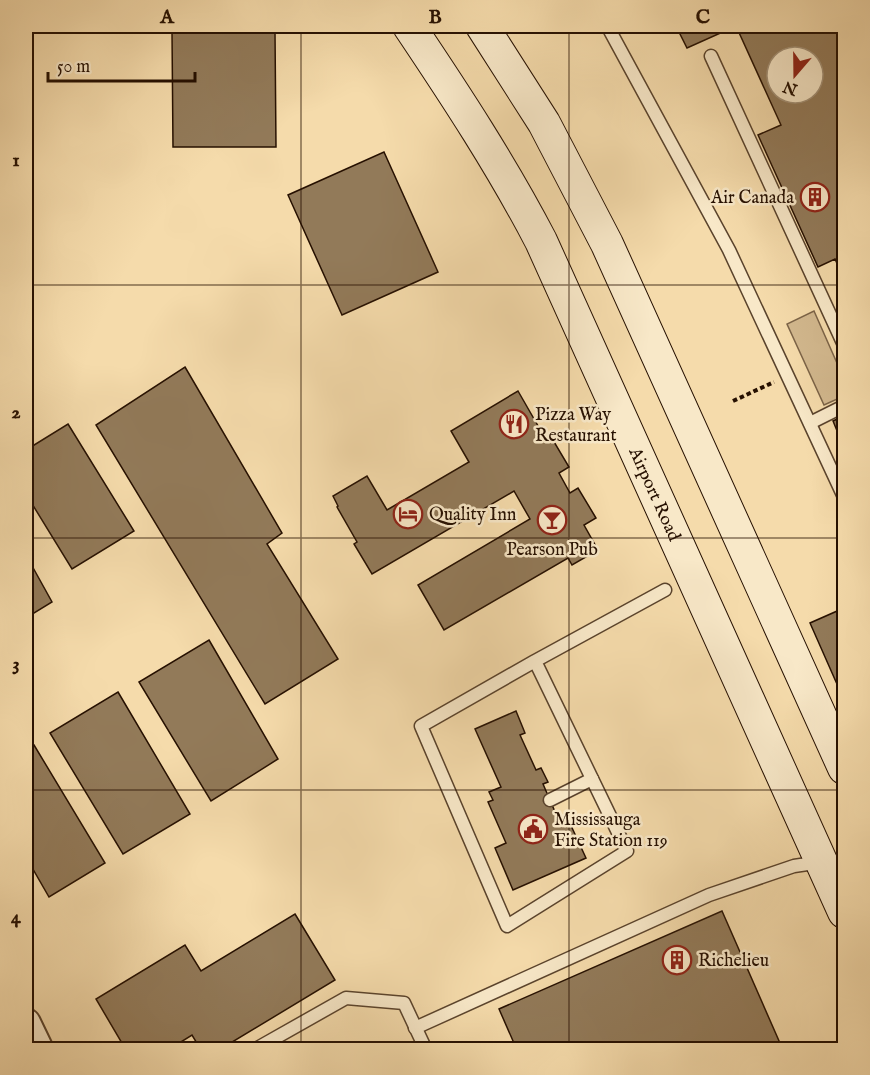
<svg xmlns="http://www.w3.org/2000/svg" width="870" height="1075" font-family="'IM FELL English',serif">
<rect width="100%" height="100%" fill="#f5dbab"/>
<filter id="stains"><feTurbulence type="fractalNoise" baseFrequency=".00333" numOctaves="4"/><feColorMatrix values="0 0 0 0 .2 0 0 0 0 .09 0 0 0 0 .02 0 0 0 .5 -.17"/></filter>
<radialGradient id="worn" r=".72"><stop offset=".6" stop-color="#630" stop-opacity="0"/><stop offset="1" stop-color="#630" stop-opacity=".3"/></radialGradient>
<!-- green -->
<polygon fill="#d2b88e" stroke="#7c6448" stroke-width="1.5" points="814,311 844,379 844,396 824,405 787,324"/>
<!-- building -->
<g fill="#927a59" stroke="#261001" stroke-width="1.5" fill-rule="evenodd">
<path d="M 676,26 L 844,26 L 844,279 L 835,259 L 818,267 L 758,135 L 781,125 L 736,26 L 687,48 ZM 777,57 L 813,57 L 813,93 L 777,93 Z"/>
<polygon points="172,32 275,32 276,147 173,147"/>
<polygon points="384,152 438,272 342,315 288,195"/>
<polygon points="185,367 282,533 267,544 338,659 265,704 96,425"/>
<polygon points="518,391 545,438 550,435 569,467 559,473 570,493 578,488 596,518 584,525 598,550 572,565 568,558 444,630 418,585 530,519 514,491 372,574 354,544 357,542 337,507 338,506 333,496 367,476 387,510 469,462 451,431"/>
<polygon points="844,416 844,448 833,421"/>
<polygon points="68,424 134,531 72,569 26,494 26,450"/>
<polygon points="26,555 52,602 26,618"/>
<polygon points="844,608 844,700 810,623"/>
<polygon points="209,640 278,759 211,801 139,682"/>
<polygon points="118,692 190,814 123,854 50,733"/>
<polygon points="516,711 525,733 520,735 536,770 541,768 548,782 543,784 559,821 567,817 586,858 513,890 495,848 506,843 488,802 493,800 489,792 501,787 475,729"/>
<polygon points="34,745 105,863 49,897 26,857 26,750"/>
<polygon points="722,911 783,1050 517,1050 499,1009"/>
<polygon points="295,914 335,980 219,1050 201,1050 192,1035 168,1050 126,1050 96,999 185,945 201,971"/>
</g>
<g fill="none" stroke-linecap="round" stroke-linejoin="round">
<!-- service casing -->
<g stroke="#5a432c" stroke-width="15">
<g id="service">
<polyline points="605,26 609,29 729,250 844,497"/>
<polyline points="711,56 844,345"/>
<polyline points="810,423 844,406"/>
<polyline points="535,661 421,726 507,926 627,851 535,661 665,590"/>
<polyline points="550,800 592,779"/>
<polyline points="415,1028 709,895 794,866 821,862"/>
<polyline points="254,1050 346,998 404,1003 426,1050"/>
</g>
</g>
<!-- tertiary casing -->
<g stroke="#5a432c" stroke-width="32">
<polyline id="tertiary" points="26,1023 39,1050"/>
</g>
<!-- secondary casing -->
<g stroke="#261001" stroke-width="34">
<g id="secondary">
<path id="s1" d="M 409,26 C 456,96 502,166 541,241 L 844,912"/>
<polyline points="482,26 544,123 607,244 844,768"/>
</g>
</g>
<!-- path -->
<polyline stroke="#261001" stroke-width="4" stroke-dasharray="4.5 3" stroke-linecap="butt" points="733,401 774,382"/>
<!-- service -->
<use href="#service" stroke="#f8e8c8" stroke-width="12"/>
<!-- tertiary -->
<use href="#tertiary" stroke="#f8e8c8" stroke-width="28"/>
<!-- secondary -->
<use href="#secondary" stroke="#f8e8c8" stroke-width="32"/>
</g>
<!-- grid -->
<path fill="none" stroke="#261001" stroke-width="1.5" stroke-opacity="0.55" d="M 301,26 L 301,1050M 569,26 L 569,1050M 26,285 L 844,285M 26,538 L 844,538M 26,790 L 844,790"/>
<!-- icons -->
<defs>
<g id="building-ring" transform="scale(1.5)"><circle r="9.5" fill="#f8e8c8" stroke="#8f2418" stroke-width="1.5"/><path d="M-4-6H4V6H1V3H-1V6H-4ZM-2.5-4.3h1.7v1.8h-1.7ZM.8-4.3h1.7v1.8H.8ZM-2.5-1h1.7V.8h-1.7ZM.8-1h1.7V.8H.8Z" fill="#8f2418"/></g>
<g id="restaurant-ring" transform="scale(1.5)"><circle r="9.5" fill="#f8e8c8" stroke="#8f2418" stroke-width="1.5"/><path d="M-5-6h1v4h1v-4h1v4h1v-4h1v5L-1.5 .5V6h-2V.5L-5-1ZM5-6V6H3V1.5H1.5Q1.5-4 5-6Z" fill="#8f2418"/></g>
<g id="hotel-ring" transform="scale(1.5)"><circle r="9.5" fill="#f8e8c8" stroke="#8f2418" stroke-width="1.5"/><path d="M-6-4.5h1.5V1H6V5H4.5V3h-9V5H-6ZM-4 0a1.8 1.8 0 1 1 3.6 0ZM.5 0V-2.5h3Q6-2.5 6 0Z" fill="#8f2418"/></g>
<g id="bar-ring" transform="scale(1.5)"><circle r="9.5" fill="#f8e8c8" stroke="#8f2418" stroke-width="1.5"/><path d="M-6-5H6L.8 .8V4.5H3.5V6h-7V4.5H-.8V.8Z" fill="#8f2418"/></g>
<g id="civic-ring" transform="scale(1.5)"><circle r="9.5" fill="#f8e8c8" stroke="#8f2418" stroke-width="1.5"/><path d="M-.6-6.5H3V-4.5H.6V-3L4-1V1h2V6H-6V1h2V-1L-.6-3ZM-1.2 2.5V6h2.4V2.5Z" fill="#8f2418"/></g>
</defs>
<g fill-rule="evenodd">
<use href="#building-ring" x="815" y="197"/>
<use href="#restaurant-ring" x="514" y="424"/>
<use href="#hotel-ring" x="408" y="514"/>
<use href="#bar-ring" x="552" y="520"/>
<use href="#civic-ring" x="533" y="829"/>
<use href="#building-ring" x="677" y="960"/>
</g>
<g text-anchor="middle" stroke-width="5" stroke-linejoin="round" paint-order="stroke">
<!-- poi labels -->
<g font-size="18" fill="#261001" stroke="#f8e8c8" text-anchor="start">
<text x="794" y="203" text-anchor="end">Air Canada</text>
<text x="535" y="420">Pizza Way<tspan x="535" dy="21">Restaurant</tspan></text>
<text x="429" y="520">Quality Inn</text>
<text x="552" y="555" text-anchor="middle">Pearson Pub</text>
<text x="554" y="825">Mississauga<tspan x="554" dy="21">Fire Station 119</tspan></text>
<text x="698" y="966">Richelieu</text>
</g>
<!-- street labels -->
<g font-size="18" fill="#261001" stroke="#f8e8c8">
<text dy="6" stroke="none"><textPath href="#s1" startOffset="530">Airport Road</textPath></text>
</g>
</g>
<!-- margin -->
<rect width="870" height="1075" fill="none" stroke="#f5dbab" stroke-width="66"/>
<!-- north arrow -->
<g transform="translate(795 75) rotate(200)"><circle r="28" fill="#f8e8c8" stroke="#a49278" stroke-width="1.5"/>
<path d="M0-4.5L10 22L0 15L-10 22Z" fill="#8f2418"/>
<text y="-9" font-size="16" font-weight="bold" text-anchor="middle" fill="#261001">N</text>
</g>
<!-- scale -->
<path d="M48 72v9h147v-9" fill="none" stroke="#261001" stroke-width="3"/>
<text x="57" y="72" font-size="18" fill="#261001" stroke="#f8e8c8" stroke-width="4.5" paint-order="stroke">50 m</text>
<rect x="33" y="33" width="804" height="1009" fill="none" stroke="#261001" stroke-width="2"/>
<g font-size="20" text-anchor="middle" font-weight="bold" fill="#261001">
<text x="167" y="23">A</text>
<text x="435" y="23">B</text>
<text x="703" y="23">C</text>
<text x="16" y="166">1</text>
<text x="16" y="418">2</text>
<text x="16" y="670">3</text>
<text x="16" y="923">4</text>
</g>
<rect width="100%" height="100%" filter="url(#stains)"/>
<rect width="100%" height="100%" fill="url(#worn)"/>
</svg>
